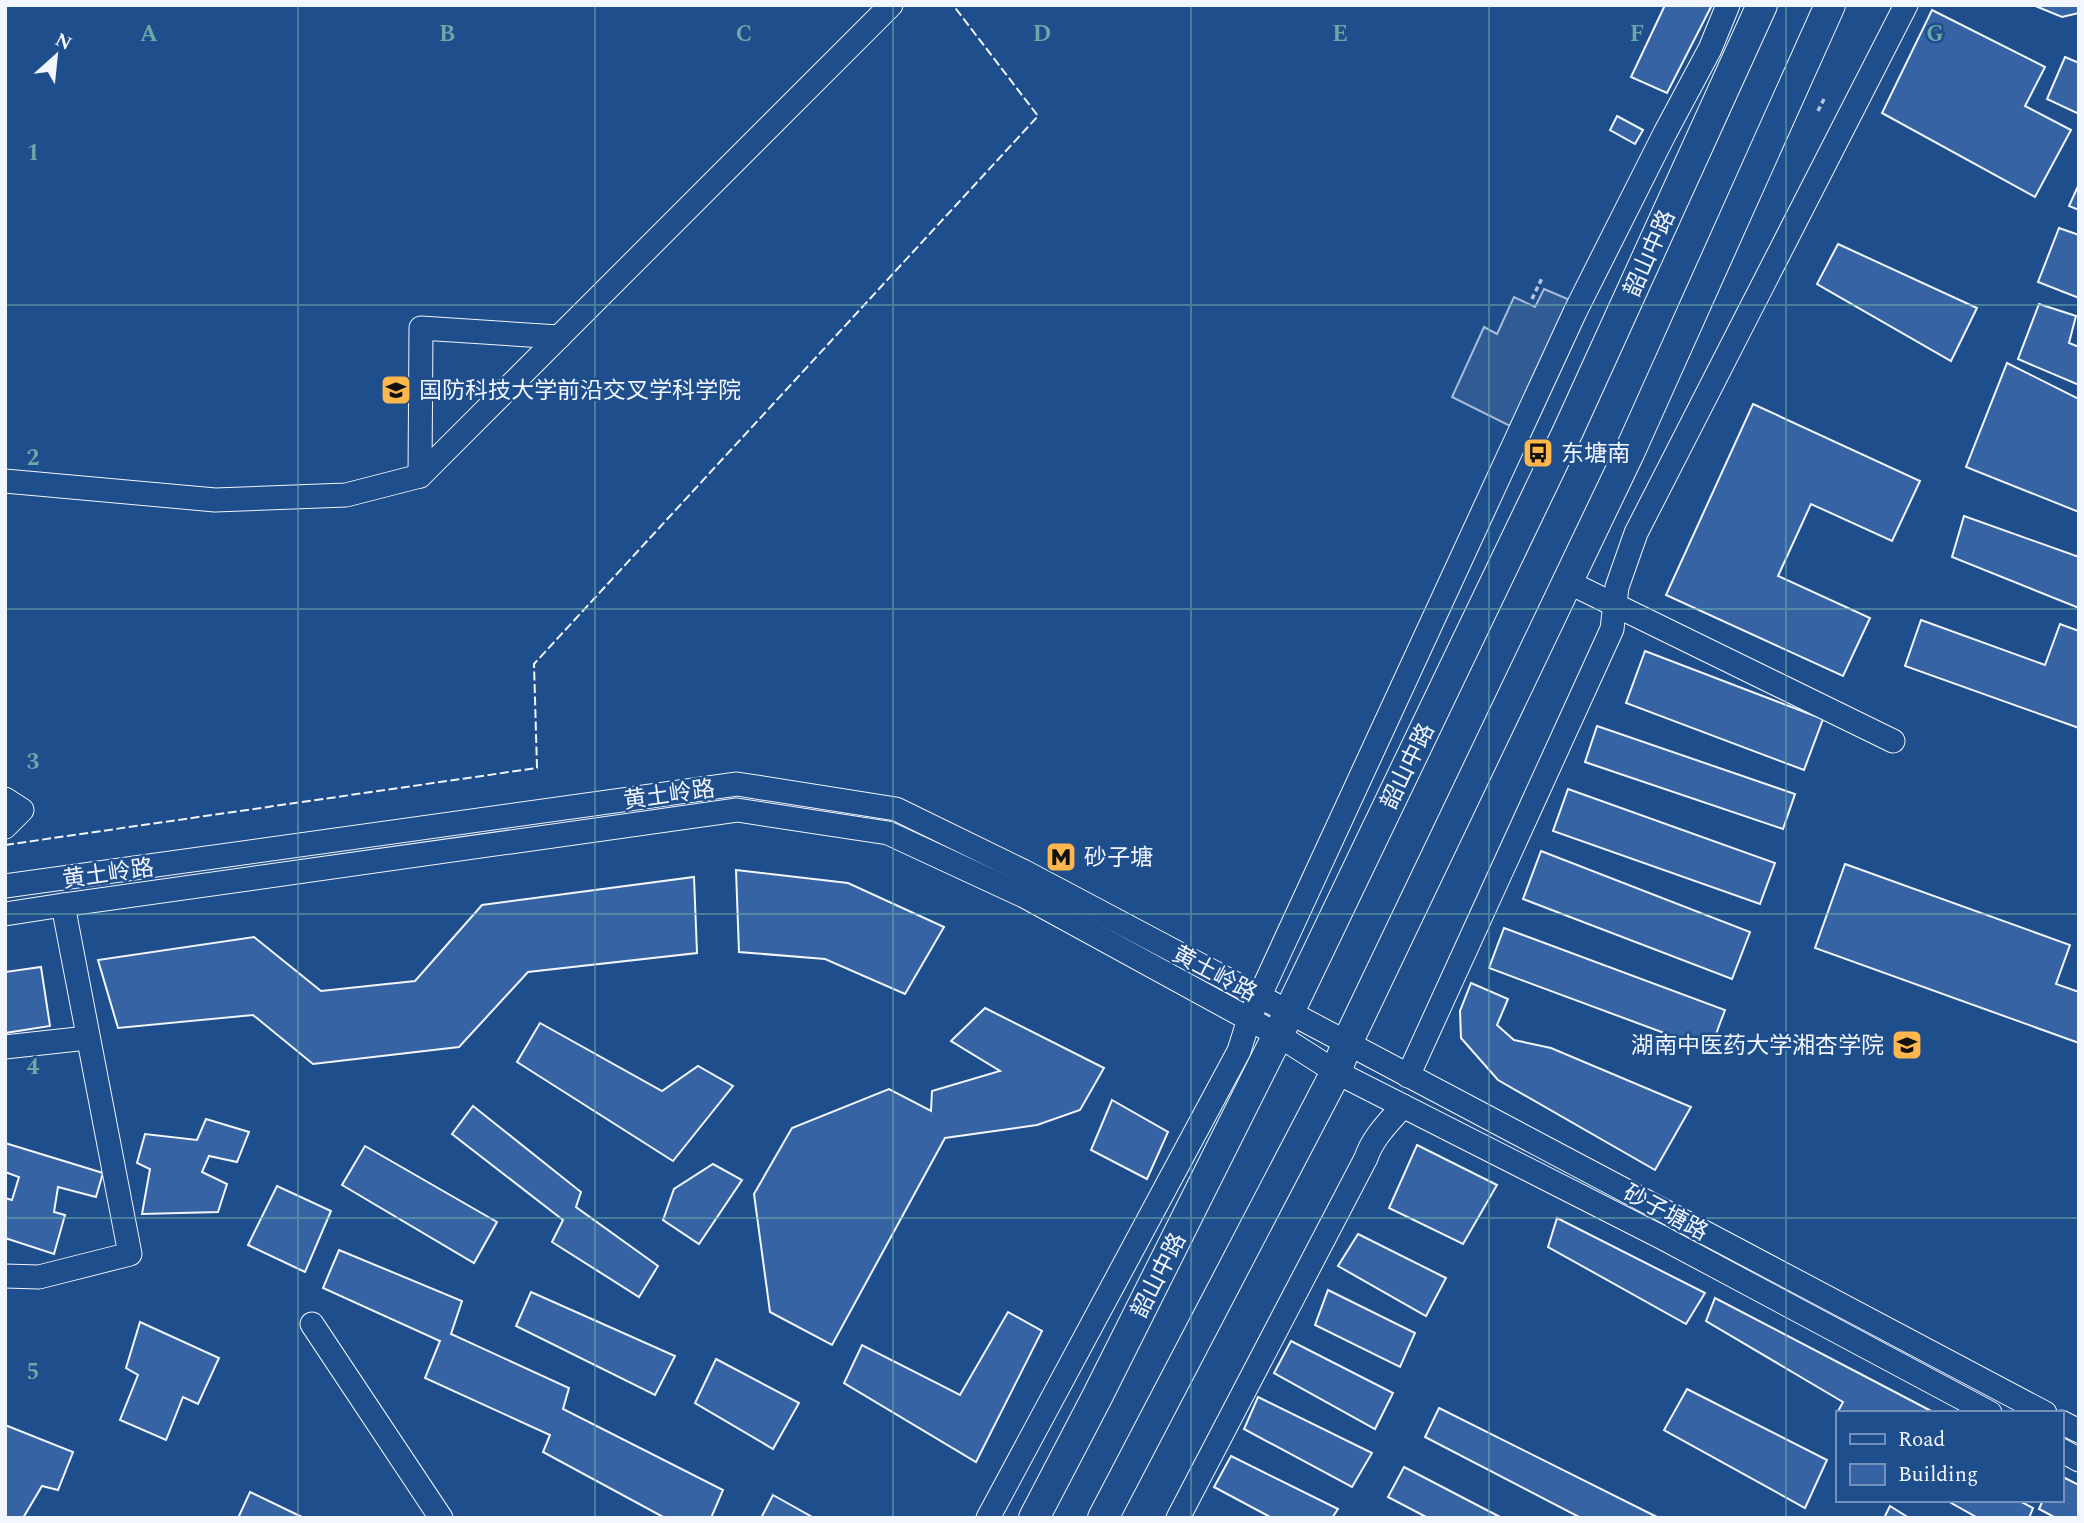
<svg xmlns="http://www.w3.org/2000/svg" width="2084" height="1523" font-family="Spectral,'Noto Sans SC',serif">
<rect width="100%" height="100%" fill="#1f4e8c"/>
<!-- parking -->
<polygon fill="#305b95" stroke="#a8bbd7" stroke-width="2" points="1544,289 1570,300 1510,426 1452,397 1484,327 1497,334 1514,297 1535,307"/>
<!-- building -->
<g fill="#3563a3" stroke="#f2f6ff" stroke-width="2">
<polygon points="1665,5 1712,5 1667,93 1631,77"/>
<polygon points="2033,5 2079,5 2079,13 2062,17"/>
<polygon points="1932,10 2045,67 2025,106 2071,130 2035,197 1882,113"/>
<polygon points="2065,57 2079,63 2079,114 2047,99"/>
<polygon points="1617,116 1643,130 1635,144 1610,130"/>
<polygon points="2079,184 2079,210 2069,206"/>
<polygon points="2059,228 2079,235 2079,298 2038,282"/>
<polygon points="1838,244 1977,308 1951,361 1817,284"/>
<polygon points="2039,304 2076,316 2069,343 2079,347 2079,385 2018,359"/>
<polygon points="2007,363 2079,399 2079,512 1966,467"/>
<polygon points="1753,404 1920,481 1892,541 1811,504 1778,576 1870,618 1843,676 1666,595"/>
<polygon points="1964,516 2079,557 2079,608 1952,557"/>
<polygon points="1921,620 2045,665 2060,624 2079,631 2079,728 1905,666"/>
<polygon points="1645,651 1823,719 1804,770 1626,703"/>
<polygon points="1597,726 1795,794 1783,829 1585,762"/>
<polygon points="1568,789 1775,863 1760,904 1553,831"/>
<polygon points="1541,851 1750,932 1732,979 1523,899"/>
<polygon points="1845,864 2070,945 2056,984 2079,992 2079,1043 1815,948"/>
<polygon points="736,870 848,883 944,927 905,994 825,959 739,952"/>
<polygon points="694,877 697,953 528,972 459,1047 313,1064 253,1015 118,1028 98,960 254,937 321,991 415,981 482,905"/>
<polygon points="1504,928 1725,1010 1710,1050 1489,968"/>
<polygon points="41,967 50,1026 5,1033 5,972"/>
<polygon points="1471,983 1508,999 1497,1025 1514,1040 1551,1048 1691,1107 1655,1170 1498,1080 1461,1038 1460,1011"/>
<polygon points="985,1008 1104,1068 1080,1110 1037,1125 945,1138 832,1345 770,1312 754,1194 792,1128 889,1089 931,1111 932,1091 1000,1071 951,1041"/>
<polygon points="540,1023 662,1091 698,1066 733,1086 673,1161 517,1062"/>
<polygon points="1112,1100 1168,1132 1147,1179 1091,1150"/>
<polygon points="473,1106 581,1192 576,1207 658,1266 639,1297 552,1242 563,1220 452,1134"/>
<polygon points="206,1119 249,1132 237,1162 209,1156 202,1172 227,1184 218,1212 142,1214 150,1169 137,1163 145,1134 197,1140"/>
<polygon points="5,1143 103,1173 96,1197 58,1187 54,1212 65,1215 54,1254 5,1238 5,1198 12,1200 19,1177 5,1172"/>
<polygon points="1417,1145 1497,1185 1463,1244 1389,1208"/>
<polygon points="365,1146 497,1222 474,1263 342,1185"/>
<polygon points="713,1164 742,1180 699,1244 663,1220 674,1189"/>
<polygon points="277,1186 331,1211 305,1272 248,1245"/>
<polygon points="1557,1218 1705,1293 1686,1324 1548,1247"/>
<polygon points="1358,1234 1446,1278 1426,1316 1338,1266"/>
<polygon points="339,1250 462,1301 451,1334 569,1388 563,1409 723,1490 711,1518 665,1518 543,1452 550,1435 425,1378 440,1341 323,1288"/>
<polygon points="1328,1290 1415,1333 1400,1367 1315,1325"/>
<polygon points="531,1292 675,1356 655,1395 516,1326"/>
<polygon points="1715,1298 1872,1380 1935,1413 1837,1413 1843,1402 1706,1321"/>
<polygon points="1008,1312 1042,1331 976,1462 844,1383 862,1345 960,1395"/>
<polygon points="140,1322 219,1358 198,1404 183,1397 166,1440 120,1420 138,1375 126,1368"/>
<polygon points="1291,1341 1393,1393 1375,1429 1274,1373"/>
<polygon points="716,1359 799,1403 773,1449 695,1403"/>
<polygon points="1687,1389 1827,1460 1805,1508 1664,1430"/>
<polygon points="1258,1397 1372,1453 1352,1487 1244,1429"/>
<polygon points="1439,1408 1659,1518 1581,1518 1425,1437"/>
<polygon points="5,1425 73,1452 58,1490 42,1486 23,1518 5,1518"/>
<polygon points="1231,1456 1338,1509 1332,1518 1272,1518 1214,1487"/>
<polygon points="1404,1467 1502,1518 1428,1518 1388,1497"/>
<polygon points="2061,1476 2079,1485 2079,1518 2056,1518 2039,1509 2043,1500 2061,1500"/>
<polygon points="250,1492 304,1518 238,1518"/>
<polygon points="773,1495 814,1518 761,1518"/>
<polygon points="1946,1500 2018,1500 2033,1508 2029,1518 1978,1518"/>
<polygon points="1890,1506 1909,1518 1884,1518"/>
</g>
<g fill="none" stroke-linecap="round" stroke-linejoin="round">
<!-- minor casing -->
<g stroke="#f2f6ff" stroke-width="25">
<g id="minor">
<polyline points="420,476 421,328 559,337"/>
<polyline points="5,481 215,500 346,495 420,476 891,5"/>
<polyline points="1568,582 1893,741"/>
<polyline points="5,799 22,810 5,827"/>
<polyline points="5,886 737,784 896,809 1023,871 2045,1413"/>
<polyline points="5,914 63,905 737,810 888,833 1024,896 1278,1035 1336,1072 1661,1237 1990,1413"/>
<polyline points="5,1047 87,1038"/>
<polyline points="1408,1076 1612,629 1617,587 1636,533 1906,5"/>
<polyline points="5,1276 39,1277 130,1254 63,905"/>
<polyline points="312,1324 441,1518"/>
<polyline points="2061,1422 2079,1431"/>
<polyline points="2061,1450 2079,1460"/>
<polyline points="988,1518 1239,1051 1249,1019 1575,312 1665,133 1710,49 1728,5"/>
<path d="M 1178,1518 L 1366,1158 C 1373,1137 1389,1122 1403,1106"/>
</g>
</g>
<!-- major casing -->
<g stroke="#f2f6ff" stroke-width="32">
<g id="major">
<polyline points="1034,1518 1097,1397 1278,1035 1569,429 1762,5"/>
<polyline points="1103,1518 1336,1072 1347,1043 1630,451 1830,5"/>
</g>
</g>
<!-- path -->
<g stroke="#b3c4dc" stroke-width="3.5" stroke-dasharray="5 3.5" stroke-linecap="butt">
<polyline points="1818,111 1824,99"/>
<polyline points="1532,299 1542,278"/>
</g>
<!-- minor -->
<use href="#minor" stroke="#1f4e8c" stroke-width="23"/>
<!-- major -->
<use href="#major" stroke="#1f4e8c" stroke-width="30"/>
<!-- fence -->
<polyline stroke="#f2f6ff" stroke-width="2" stroke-dasharray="9 3.5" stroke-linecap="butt" points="5,845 537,768 534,664 1038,116 953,5"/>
</g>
<!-- grid -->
<path fill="none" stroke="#6aa9a8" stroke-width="2" stroke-opacity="0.55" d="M 298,5 L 298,1518M 595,5 L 595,1518M 893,5 L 893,1518M 1191,5 L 1191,1518M 1489,5 L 1489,1518M 1786,5 L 1786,1518M 5,305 L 2079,305M 5,609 L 2079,609M 5,914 L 2079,914M 5,1218 L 2079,1218"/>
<!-- icons -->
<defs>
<g id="university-square" transform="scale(1.575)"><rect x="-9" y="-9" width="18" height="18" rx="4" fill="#ffb74d" stroke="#1f4e8c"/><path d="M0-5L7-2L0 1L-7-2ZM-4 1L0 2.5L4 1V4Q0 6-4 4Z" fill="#111"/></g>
<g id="bus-square" transform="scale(1.575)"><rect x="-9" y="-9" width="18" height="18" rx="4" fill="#ffb74d" stroke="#1f4e8c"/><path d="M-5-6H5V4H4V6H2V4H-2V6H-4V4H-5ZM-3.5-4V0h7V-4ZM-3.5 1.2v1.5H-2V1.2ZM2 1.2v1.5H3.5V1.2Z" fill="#111"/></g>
<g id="metro-square" transform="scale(1.575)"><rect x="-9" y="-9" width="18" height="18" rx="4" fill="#ffb74d" stroke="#1f4e8c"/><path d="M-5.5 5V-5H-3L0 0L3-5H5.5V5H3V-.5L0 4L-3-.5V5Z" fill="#111"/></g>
</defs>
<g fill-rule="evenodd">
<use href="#university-square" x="396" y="390"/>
<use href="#bus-square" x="1538" y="453"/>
<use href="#metro-square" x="1061" y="857"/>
<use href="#university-square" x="1907" y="1045"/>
</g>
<g text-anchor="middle" stroke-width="5" stroke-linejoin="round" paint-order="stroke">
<!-- street labels -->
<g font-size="23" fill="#f2f6ff" stroke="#1f4e8c">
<text transform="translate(1649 253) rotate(-66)" y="8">韶山中路</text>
<text transform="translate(1407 766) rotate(-64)" y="8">韶山中路</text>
<text transform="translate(669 794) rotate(-8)" y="8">黄土岭路</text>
<text transform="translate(108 873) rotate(-8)" y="8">黄土岭路</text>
<text transform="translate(1215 973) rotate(28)" y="8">黄土岭路</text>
<text transform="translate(1666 1212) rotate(28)" y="8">砂子塘路</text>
<text transform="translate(1158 1275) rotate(-63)" y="8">韶山中路</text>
</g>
<!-- poi labels -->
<g font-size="23" fill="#f2f6ff" stroke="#1f4e8c" text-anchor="start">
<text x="419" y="398">国防科技大学前沿交叉学科学院</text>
<text x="1561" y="461">东塘南</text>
<text x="1084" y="865">砂子塘</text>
<text x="1884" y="1053" text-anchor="end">湖南中医药大学湘杏学院</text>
</g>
</g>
<g font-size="23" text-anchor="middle" font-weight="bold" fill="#6aa9a8" stroke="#1f4e8c" stroke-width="5" stroke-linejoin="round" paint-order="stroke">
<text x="149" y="41">A</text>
<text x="447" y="41">B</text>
<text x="744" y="41">C</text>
<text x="1042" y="41">D</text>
<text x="1340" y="41">E</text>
<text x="1637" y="41">F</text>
<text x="1935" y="41">G</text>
<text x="33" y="160">1</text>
<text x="33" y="465">2</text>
<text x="33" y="769">3</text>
<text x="33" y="1074">4</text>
<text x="33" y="1379">5</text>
</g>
<!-- border -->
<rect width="2084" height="1523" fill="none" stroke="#f2f6ff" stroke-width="14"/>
<!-- legend -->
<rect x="1836" y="1411" width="228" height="91" fill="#1f4e8c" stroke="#7391ba" stroke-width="2"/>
<rect x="1850" y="1434" width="35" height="10" fill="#1f4e8c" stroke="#7391ba" stroke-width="2"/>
<text x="1898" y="1446" font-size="21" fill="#f2f6ff">Road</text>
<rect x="1850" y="1464" width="35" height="21" fill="#3563a3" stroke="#7391ba" stroke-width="2"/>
<text x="1898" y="1481" font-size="21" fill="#f2f6ff">Building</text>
<!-- north arrow -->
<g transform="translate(56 56) rotate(27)" stroke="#1f4e8c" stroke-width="5" paint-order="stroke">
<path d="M0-5L12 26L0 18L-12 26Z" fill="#f2f6ff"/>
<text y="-10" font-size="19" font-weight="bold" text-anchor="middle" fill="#f2f6ff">N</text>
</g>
</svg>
